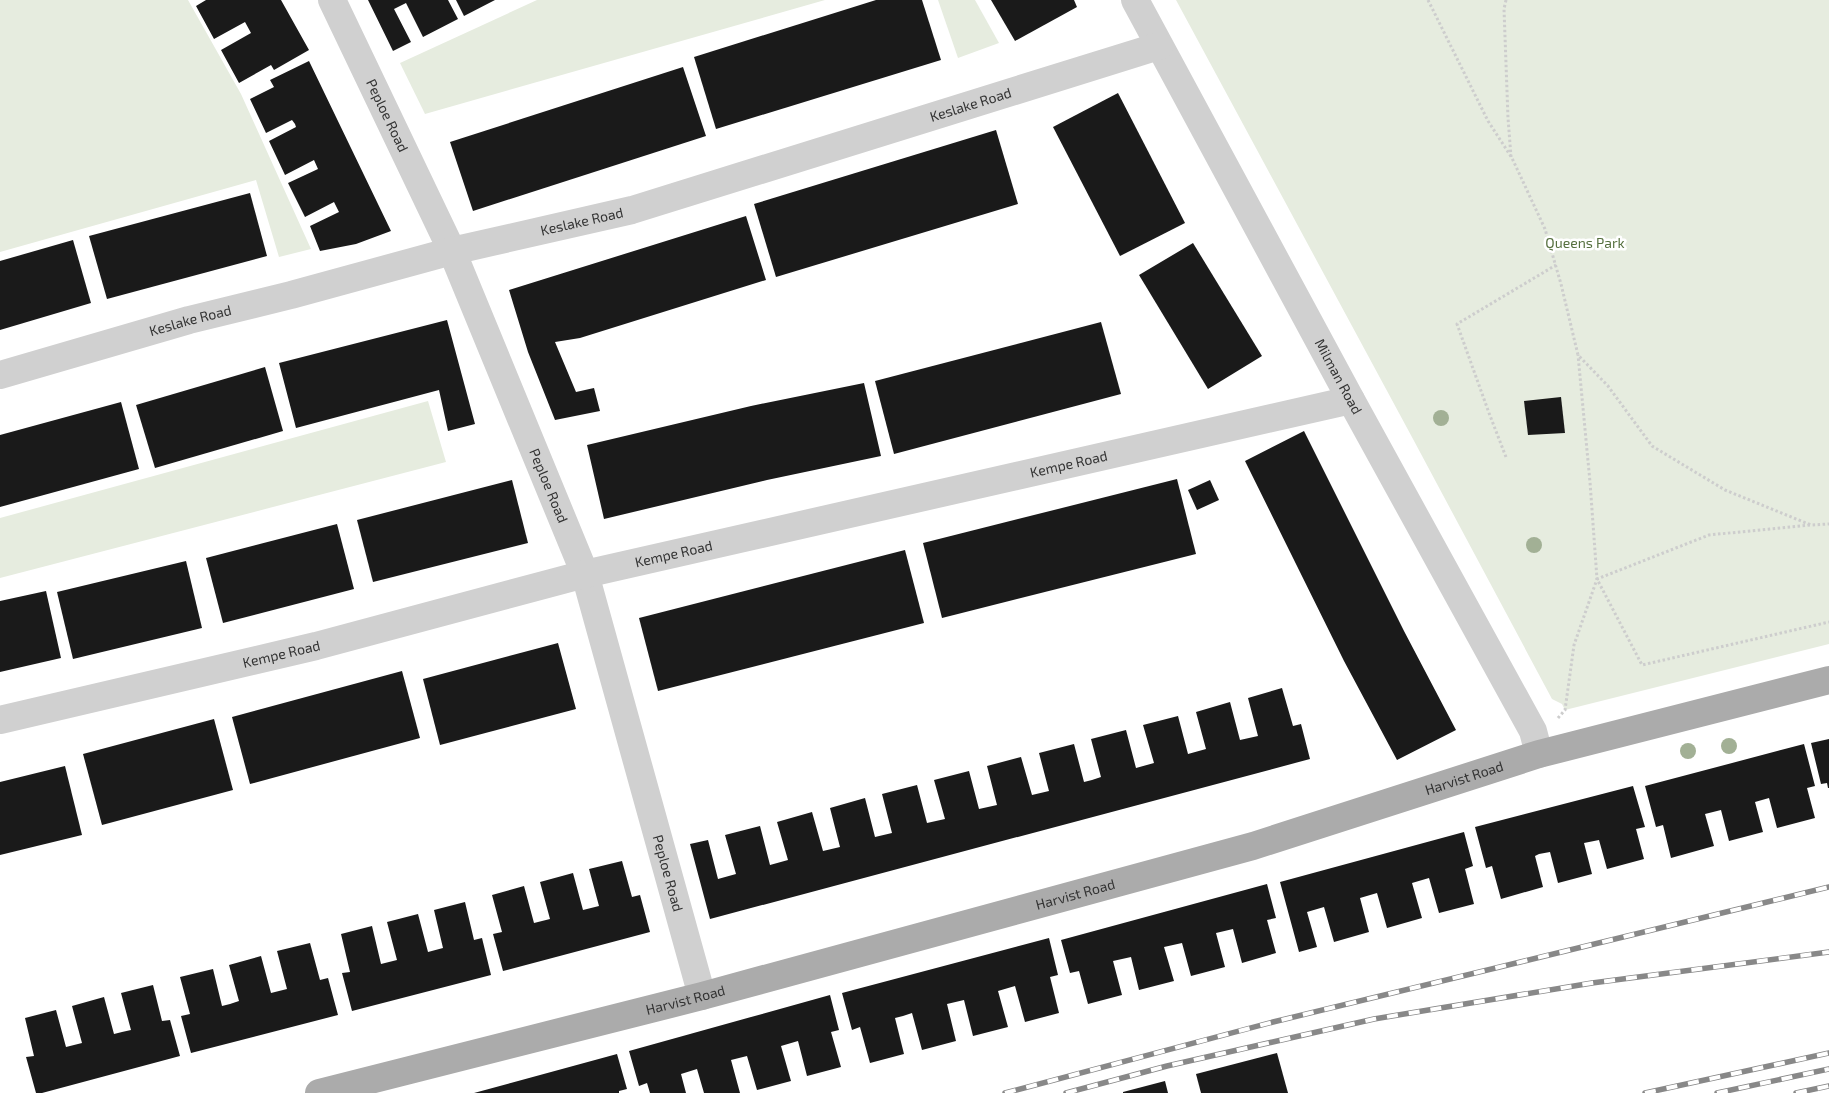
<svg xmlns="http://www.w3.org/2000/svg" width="1829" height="1093" font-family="'Exo 2',sans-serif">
<rect width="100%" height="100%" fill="#fff"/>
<!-- green -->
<g fill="#e6ecdf">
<polygon points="0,0 188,0 241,94 311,249 279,257 256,180 0,252"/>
<polygon points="537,0 825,0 425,114 400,63"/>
<polygon points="938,0 975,0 999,43 958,58"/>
<polygon points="1176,0 1829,0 1829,644 1565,710 1562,704 1552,699 1413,439"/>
<polygon points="428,401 446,462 0,578 0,518"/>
</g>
<!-- building -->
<g fill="#1a1a1a">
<polygon points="206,0 281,0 309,50 274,70 271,65 239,83 221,50 251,33 245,22 214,39 196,6"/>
<polygon points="368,0 448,0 458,19 423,37 406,3 394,9 411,42 393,51"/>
<polygon points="456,0 495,0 464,16"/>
<polygon points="876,0 922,0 941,60 716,129 694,57"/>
<polygon points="991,0 1074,0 1077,7 1015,41"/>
<polygon points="309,61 391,231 356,244 320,251 310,226 339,212 334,202 305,217 288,183 318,169 314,160 285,175 269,141 296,127 295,124 292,120 266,133 250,99 274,87 270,80"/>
<polygon points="683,67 706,136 473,211 450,142"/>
<polygon points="1118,93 1185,223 1120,256 1053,127"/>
<polygon points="996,130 1018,204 776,277 754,204"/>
<polygon points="250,193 267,256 107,299 89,236"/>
<polygon points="746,216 766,280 580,338 555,342 576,392 594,388 600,411 555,420 528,352 509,290"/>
<polygon points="73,240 91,303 0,330 0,261"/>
<polygon points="1193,243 1262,356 1208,389 1139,275"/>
<polygon points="447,320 475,424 448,431 439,390 296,428 279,363"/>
<polygon points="1101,322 1121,394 894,454 875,381"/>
<polygon points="265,367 283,431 155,468 136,405"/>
<polygon points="864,383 881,456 767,480 604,519 587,445 751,406"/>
<polygon points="1561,397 1565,433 1528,435 1524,401"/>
<polygon points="121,402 139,469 0,507 0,435"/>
<polygon points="1304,431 1404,631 1456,730 1397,760 1344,661 1245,461"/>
<polygon points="1177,479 1196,554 942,618 923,543"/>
<polygon points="512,480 528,543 373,582 357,520"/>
<polygon points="1210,480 1219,500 1197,510 1188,490"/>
<polygon points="337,524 354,589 223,623 206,558"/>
<polygon points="905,550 924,623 658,691 639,618"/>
<polygon points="186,561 202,628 73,659 57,592"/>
<polygon points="46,591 61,658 0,672 0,601"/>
<polygon points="558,643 576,709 440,745 423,679"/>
<polygon points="402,671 420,738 250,784 232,717"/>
<polygon points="1282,688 1293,726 1301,724 1310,759 710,919 690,844 708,840 718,879 736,874 725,835 760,826 770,865 788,860 777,822 812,812 823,851 840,847 830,808 865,798 875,837 892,833 882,794 917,785 927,823 945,819 934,780 969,771 979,809 997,805 987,766 1021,757 1032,795 1049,791 1039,753 1074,744 1084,782 1092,780 1101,777 1091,739 1126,730 1136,768 1154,763 1143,725 1178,716 1188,754 1206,749 1196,712 1230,702 1240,740 1258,736 1248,698"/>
<polygon points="214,719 233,790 102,825 83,754"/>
<polygon points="1829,739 1829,788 1828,788 1827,783 1821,784 1811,743"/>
<polygon points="1804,744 1815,786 1807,788 1815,818 1777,828 1769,798 1755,802 1763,832 1729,841 1721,810 1705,814 1714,846 1671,858 1663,825 1656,827 1645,786"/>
<polygon points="65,766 82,835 0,855 0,782"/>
<polygon points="1633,786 1645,827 1636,829 1644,859 1607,869 1599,840 1584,843 1592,874 1558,883 1550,852 1539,854 1535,856 1543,887 1501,899 1492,866 1486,868 1475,827"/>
<polygon points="1464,832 1473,866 1465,869 1474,904 1439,913 1429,878 1412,883 1422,918 1387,928 1377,893 1360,898 1369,932 1334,942 1324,907 1307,912 1317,947 1299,952 1280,882"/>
<polygon points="622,861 632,897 640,895 650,932 503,971 493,934 502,932 492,895 524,886 534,923 550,919 540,882 573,873 583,910 599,906 589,869"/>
<polygon points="1267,884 1276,918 1267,920 1276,953 1242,963 1233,929 1216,933 1225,967 1191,976 1182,943 1164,947 1174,981 1139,990 1131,957 1113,961 1122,995 1088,1004 1079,971 1070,973 1061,940"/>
<polygon points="465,902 474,940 482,938 491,975 352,1011 342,973 350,972 341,934 372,926 381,964 397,960 387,922 418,914 428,952 443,948 434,910"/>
<polygon points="1049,938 1058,975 1050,977 1059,1013 1025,1022 1015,986 998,991 1008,1027 973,1036 964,1000 947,1004 956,1041 922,1050 912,1013 903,1016 895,1018 904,1054 870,1063 860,1027 852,1030 842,993"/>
<polygon points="310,943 320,980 328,978 338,1015 191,1053 181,1016 190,1014 180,977 213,969 222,1006 230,1004 239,1001 229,965 261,956 271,993 287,989 277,951"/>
<polygon points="153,985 162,1021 170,1020 180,1056 42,1093 36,1093 26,1057 34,1056 25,1018 56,1010 66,1047 82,1043 72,1006 104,997 114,1034 122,1032 131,1030 121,993"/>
<polygon points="830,995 839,1030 831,1032 841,1067 807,1076 798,1041 781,1046 791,1081 757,1090 747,1056 731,1060 740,1093 704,1093 697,1069 681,1074 686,1093 650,1093 647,1083 639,1086 629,1051"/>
<polygon points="1277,1053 1288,1093 1201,1093 1196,1074"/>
<polygon points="617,1054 627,1089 619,1091 619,1093 474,1093"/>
<polygon points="1165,1081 1168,1093 1123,1093 1123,1092"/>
</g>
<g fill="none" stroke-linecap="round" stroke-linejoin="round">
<!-- path -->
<g stroke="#cdcdcd" stroke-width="3" stroke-dasharray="2.5 2.5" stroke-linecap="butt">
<polyline points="1428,0 1488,121 1512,158 1545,229 1561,284 1578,355 1608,386 1652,446 1725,490 1811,525 1829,524"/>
<polyline points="1506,0 1504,9 1508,118 1511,157"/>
<polyline points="1506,457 1489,413 1457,324 1556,265"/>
<polyline points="1810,525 1709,535 1597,579 1642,665 1829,622"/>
<polyline points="1558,718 1565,710 1574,645 1597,579 1590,482 1578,355"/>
</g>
<!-- minor -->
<g stroke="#d0d0d0" stroke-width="28">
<path id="s1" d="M 332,0 L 452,251 L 585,574 L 702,996"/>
<path id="s2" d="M 1135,0 L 1351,400 L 1533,731 L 1539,754"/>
<path id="s3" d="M 0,375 L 189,320 L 291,295 L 452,251 L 632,210 L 1159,46"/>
<path id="s4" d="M 0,720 L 316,646 L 585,574 L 1351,400"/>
</g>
<!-- major -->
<path stroke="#ababab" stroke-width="28" id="s5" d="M 319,1093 L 702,996 L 1253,846 L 1539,754 L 1829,680"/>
<!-- rail casing -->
<g stroke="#888" stroke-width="5.5">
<g id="rail">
<polyline points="1005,1093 1273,1022 1829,887"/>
<polyline points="1066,1093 1167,1066 1374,1019 1592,983 1829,952"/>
<polyline points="1645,1093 1829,1053"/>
<polyline points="1717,1093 1829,1069"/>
<polyline points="1796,1093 1829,1086"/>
</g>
</g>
<!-- rail -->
<use href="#rail" stroke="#fff" stroke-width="4" stroke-dasharray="11" stroke-linecap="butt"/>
</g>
<!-- trees -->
<g fill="#a2b095">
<circle cx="1441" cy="418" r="8"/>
<circle cx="1534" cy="545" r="8"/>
<circle cx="1729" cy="746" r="8"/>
<circle cx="1688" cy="751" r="8"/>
</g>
<g text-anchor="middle" stroke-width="5" stroke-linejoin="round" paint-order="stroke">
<!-- street labels -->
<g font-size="14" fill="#333" stroke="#fff">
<text dy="5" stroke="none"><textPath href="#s3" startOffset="1008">Keslake Road</textPath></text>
<text dy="5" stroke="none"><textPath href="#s1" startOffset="128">Peploe Road</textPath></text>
<text dy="5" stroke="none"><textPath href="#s3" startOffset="602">Keslake Road</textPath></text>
<text dy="5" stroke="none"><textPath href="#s3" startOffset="198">Keslake Road</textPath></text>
<text dy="5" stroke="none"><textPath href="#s2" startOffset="428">Milman Road</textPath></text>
<text dy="5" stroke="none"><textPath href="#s4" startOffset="1099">Kempe Road</textPath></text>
<text dy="5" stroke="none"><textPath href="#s1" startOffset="532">Peploe Road</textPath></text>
<text dy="5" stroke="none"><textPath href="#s4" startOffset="694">Kempe Road</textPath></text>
<text dy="5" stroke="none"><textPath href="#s4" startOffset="289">Kempe Road</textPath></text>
<text dy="5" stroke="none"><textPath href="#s5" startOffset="1188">Harvist Road</textPath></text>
<text dy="5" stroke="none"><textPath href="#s1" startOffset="938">Peploe Road</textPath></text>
<text dy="5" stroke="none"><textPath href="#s5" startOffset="782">Harvist Road</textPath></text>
<text dy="5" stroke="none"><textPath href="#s5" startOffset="378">Harvist Road</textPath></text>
</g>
<!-- park labels -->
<g font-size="14" fill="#56703f" stroke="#fff">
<text x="1585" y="248">Queens Park</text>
</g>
</g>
</svg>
